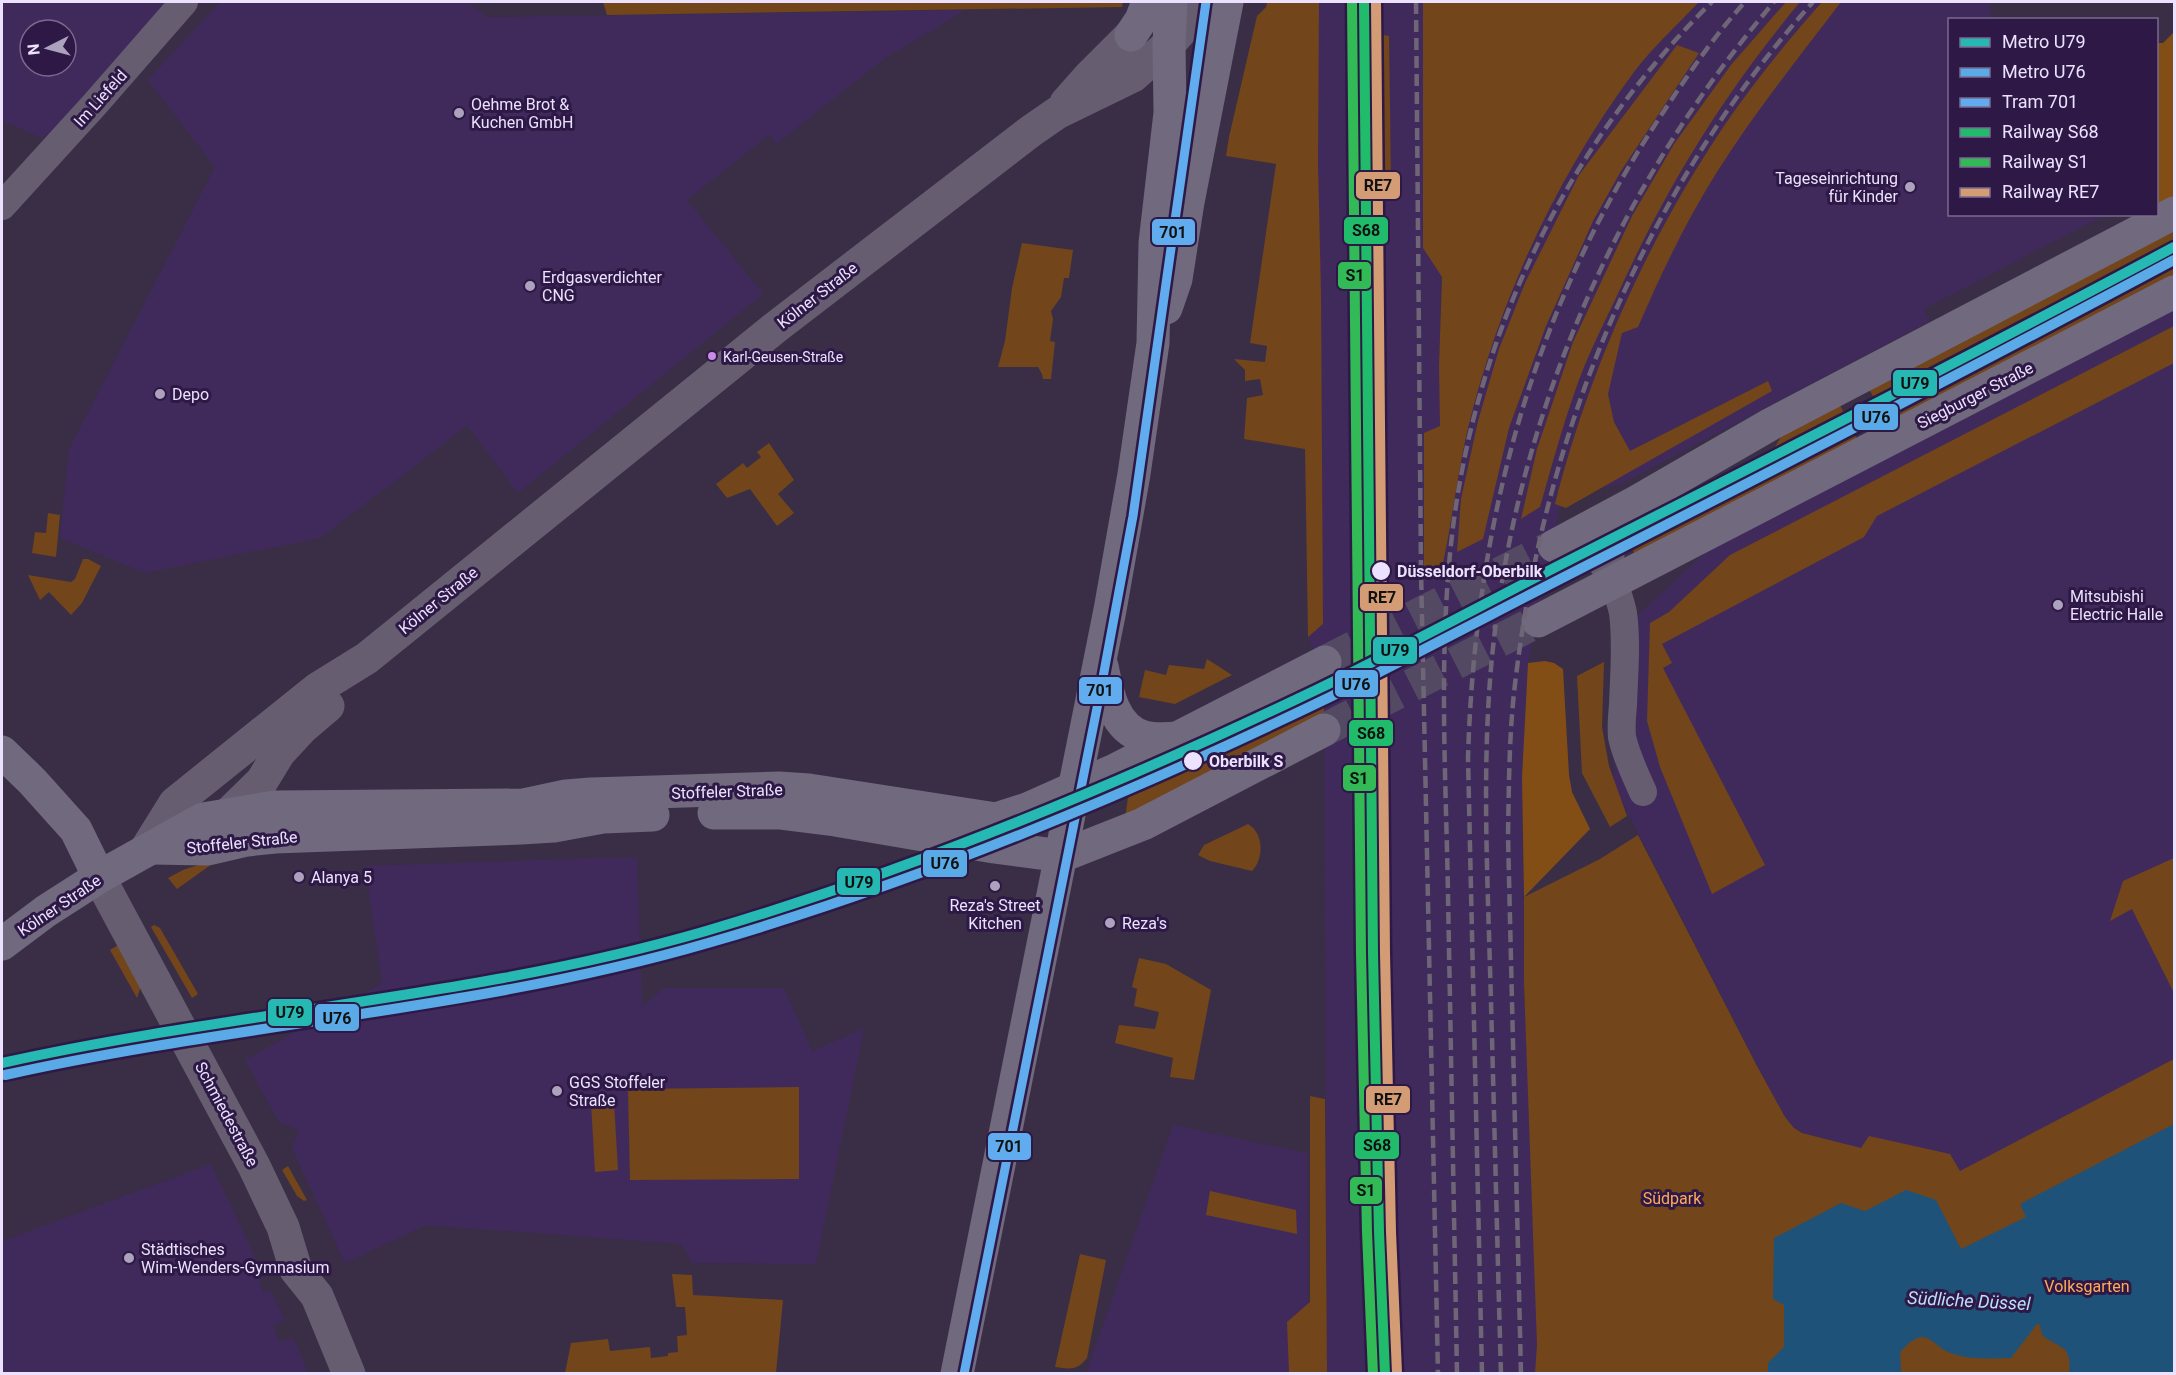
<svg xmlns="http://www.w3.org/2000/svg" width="2176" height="1375" font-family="Roboto,sans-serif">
<rect width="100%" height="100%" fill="#392e46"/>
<!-- built -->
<g fill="#402a5b" fill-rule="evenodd">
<path d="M 2,2 L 178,2 L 86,110 L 42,138 L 3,121 L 2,117 ZM 30,30 L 66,30 L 66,66 L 30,66 Z"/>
<polygon points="220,2 468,2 487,17 965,10 884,59 776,144 770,134 687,200 763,294 518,493 467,425 428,456 320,538 145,573 60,538 69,449 215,167 148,80"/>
<polygon points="1270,2 1447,2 1439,365 1456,347 1674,2 1989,2 1991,19 1950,20 1950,214 2105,215 1924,309 1930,321 1621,484 1593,490 1560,507 1528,663 1522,777 1524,983 1531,1142 1545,1373 1327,1373 1324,673 1308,637 1305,448"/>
<polygon points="2174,303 2174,1064 1961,1175 1802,1133 1794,1128 1785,1117 1762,1075 1614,786 1612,712 1627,625 1720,539"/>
<polygon points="599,858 637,858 642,1007 664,988 784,988 812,1051 864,1029 816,1264 692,1263 681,1244 426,1225 345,1263 292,1148 299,1130 279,1122 245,1060 382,983 365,866"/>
<polygon points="1173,1125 1307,1153 1309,1373 1086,1374"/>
<polygon points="211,1164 264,1276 259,1279 264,1293 271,1291 285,1320 273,1325 279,1342 293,1338 303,1359 307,1373 2,1373 2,1241"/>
</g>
<!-- green -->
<g fill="#72451b">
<polygon points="603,2 1123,2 1122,7 607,15"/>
<polygon points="1267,2 1319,2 1318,164 1321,292 1323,624 1308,637 1305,449 1244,439 1247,398 1263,395 1260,379 1245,381 1245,370 1234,359 1265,362 1267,346 1250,343 1276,164 1226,156 1229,137 1257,16 1266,7"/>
<path d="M 1423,2 L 1699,2 C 1677,25 1653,47 1634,72 C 1558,175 1503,292 1471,416 C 1458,466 1453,518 1442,568 L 1424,577 L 1424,433 L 1440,426 L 1439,365 L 1442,277 L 1423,248 Z"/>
<path d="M 1786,2 L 1800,2 C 1723,95 1666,187 1616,298 C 1601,329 1585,361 1574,394 C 1561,431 1551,469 1540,507 L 1521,519 L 1537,449 L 1573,342 L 1632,216 L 1674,144 L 1731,65 Z"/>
<path d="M 1822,2 L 1841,2 C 1799,57 1755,112 1717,172 C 1686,221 1661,274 1638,327 L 1622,333 L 1608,394 L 1614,422 L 1630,451 L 1768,381 L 1772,391 L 1566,508 L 1555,504 C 1589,370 1648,238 1726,123 C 1755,81 1788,40 1822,2 Z"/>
<polygon points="1372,33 1389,36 1391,183 1372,181"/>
<polygon points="1677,45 1699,53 1621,171 1593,221 1546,326 1509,428 1483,539 1457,552 1461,499 1478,421 1499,349 1525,283 1579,175"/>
<polygon points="2174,226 2174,280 1889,427 1867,385"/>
<polygon points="1022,243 1073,250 1069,278 1064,278 1061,297 1051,311 1053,319 1050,341 1055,342 1051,379 1043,379 1042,374 1038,367 998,367 1005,341 1012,288"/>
<polygon points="2174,326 2174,363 1877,516 1864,537 1662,644 1672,663 1663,668 1765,865 1712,894 1660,767 1647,721 1650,623 1669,612 1730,555"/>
<path d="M 1838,401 L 1859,443 L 1634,553 C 1629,542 1635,534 1643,525 L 1775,447 L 1786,428 Z"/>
<polygon points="769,443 794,480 778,494 794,513 777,526 750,489 727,498 716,484 743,463 747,468 761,457 757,452"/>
<polygon points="48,513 60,515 56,557 32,553 35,532 46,533"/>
<polygon points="83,559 88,559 101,566 82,603 71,615 49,592 40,600 28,575 71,582 75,579"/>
<polygon points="1207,659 1232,675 1175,704 1139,697 1145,670 1166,675 1169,665 1204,669"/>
<polygon points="1604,662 1602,727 1609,766 1627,816 1610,827 1582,773 1577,676"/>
<polygon points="1324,673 1324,715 1125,819 1131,775"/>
<path d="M 1248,824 C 1264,833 1264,859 1252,871 L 1210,861 L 1198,855 L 1204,845 Z"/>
<polygon points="1638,835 1757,1066 1785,1117 1794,1128 1802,1133 1861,1148 1869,1136 1950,1154 1960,1171 2174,1059 2174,1373 1535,1373 1537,1345 1524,983 1524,897 1600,859"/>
<polygon points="2174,858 2174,993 2132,909 2110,921 2123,881"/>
<polygon points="210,861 212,864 177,889 168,878 183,870"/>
<polygon points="154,925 160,928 198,994 192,998 151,927"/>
<polygon points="118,945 141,986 137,998 110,950"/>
<polygon points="1139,958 1166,964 1211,990 1194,1080 1170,1077 1173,1058 1115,1043 1119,1025 1155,1029 1159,1012 1134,1006 1137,989 1132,987"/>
<polygon points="799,1087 799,1179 630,1180 628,1089"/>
<polygon points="1310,1096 1325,1099 1327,1373 1289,1373 1287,1322 1310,1302"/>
<polygon points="614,1102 618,1170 595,1172 591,1103"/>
<polygon points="288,1166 307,1200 304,1201 297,1196 282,1170"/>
<polygon points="1210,1191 1296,1210 1297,1234 1206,1215"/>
<path d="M 1080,1254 L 1106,1260 L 1087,1358 C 1077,1371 1070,1369 1055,1367 Z"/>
<polygon points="672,1274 692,1275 693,1295 783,1300 776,1373 565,1373 571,1343 608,1339 610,1351 650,1347 651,1358 668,1356 668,1353 678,1352 677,1336 687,1335 685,1307 676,1307"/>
</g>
<!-- forest -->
<g fill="#834e16">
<polygon points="2174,32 2174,200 2157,210 2157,43 2163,43"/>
<polygon points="1545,661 1554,663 1563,669 1569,775 1572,792 1590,829 1524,897 1522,777 1528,663"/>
</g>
<!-- water -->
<path fill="#1f5278" d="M 2174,1124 L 2174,1373 L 2069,1373 C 2073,1344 2057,1348 2042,1335 L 2040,1325 L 2037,1324 L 2011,1358 C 1989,1358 1966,1361 1946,1351 C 1939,1348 1931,1337 1922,1337 C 1913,1338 1905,1346 1900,1353 L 1901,1371 L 1903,1373 L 1768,1373 L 1768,1363 L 1784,1347 L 1784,1305 L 1773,1299 L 1774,1238 L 1841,1203 L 1865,1211 L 1906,1190 L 1936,1200 L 1961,1249 L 2026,1217 L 2020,1204 Z"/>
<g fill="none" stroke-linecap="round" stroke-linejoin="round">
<!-- secondary-tunnel -->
<g stroke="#544962" stroke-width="33" stroke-dasharray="33 16" stroke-linecap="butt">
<polyline points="1325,662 1554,546"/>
<polyline points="1324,730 1538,621"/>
</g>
<!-- minor -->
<g stroke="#665e70" stroke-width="28">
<polyline points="2,206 95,104 184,2"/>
<path d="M 1554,546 C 1581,538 1602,560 1615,581"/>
<path d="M 1643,792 C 1635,774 1626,756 1622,737 C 1621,726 1622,715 1623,705 C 1624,674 1627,643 1623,613 C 1619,592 1603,562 1614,542 C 1624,523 1646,513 1664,502"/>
</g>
<!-- tertiary -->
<g stroke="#665e70" stroke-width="33">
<polyline points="1066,103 1089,77 1131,35"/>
<polyline points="217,825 262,781 279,753 301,729 328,706"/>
<polyline points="147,848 175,803 317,689 367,658 776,327 1031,131 1057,113 1133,76 1169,44 1207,2"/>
<polyline points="99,877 254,1166 283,1227 296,1270 317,1296 349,1374"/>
</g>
<!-- secondary -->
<g stroke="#71697d" stroke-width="33">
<polyline points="1131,35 1141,20 1148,2"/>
<polyline points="1166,308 1176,279 1188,202 1227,2"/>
<polyline points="1554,546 1636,502 1771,424 2174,213"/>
<polyline points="1538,621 2174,292"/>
<path d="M 1102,666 C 1107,692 1114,729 1144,737 C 1155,740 1167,739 1178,738"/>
<polyline points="2,752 32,781 76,830 99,877"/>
<polyline points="714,813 779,813 835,820 994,847 1062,856 1143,824 1324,730"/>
<polyline points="152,848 208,849 247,840 275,837 521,828 554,826 603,817 653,815"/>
<polyline points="2,944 46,911 99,877 203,819 275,807 524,805 566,796 591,794 779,788 809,790 996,819 1027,809 1117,769 1325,662"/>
<polyline points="957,1374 1110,610 1134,474 1153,343 1155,243 1170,113 1169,44 1171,2"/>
</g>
<!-- rail -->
<g stroke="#6e6677" stroke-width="4.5" stroke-dasharray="12 6" stroke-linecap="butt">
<polyline points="1416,2 1421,570 1438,1374"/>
<path d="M 1457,1374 C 1454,1214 1451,1054 1448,895 C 1446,781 1439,667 1450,554 C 1470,345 1563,148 1712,2"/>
<path d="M 1482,1374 L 1468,758 C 1475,523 1532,308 1664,111 C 1689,73 1715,35 1745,2"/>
<path d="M 1501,1374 C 1497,1238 1494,1103 1490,968 C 1487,864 1482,760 1492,657 C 1516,415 1617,186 1774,2"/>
<path d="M 1521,1374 L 1508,836 C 1509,782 1509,729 1516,676 C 1546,428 1646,189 1813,2"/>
</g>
<!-- rail-1 casing -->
<g stroke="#2e1946" stroke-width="15">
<polyline id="rail-1" points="1364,2 1373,953 1379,1232 1385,1374"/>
</g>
<!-- rail-2 casing -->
<g stroke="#2e1946" stroke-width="15">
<polyline id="rail-2" points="1352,2 1361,953 1367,1232 1373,1374"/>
</g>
<!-- rail-3 casing -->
<g stroke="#2e1946" stroke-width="15">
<polyline id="rail-3" points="1376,2 1385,953 1391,1232 1397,1373"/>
</g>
<!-- rail-1 -->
<use href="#rail-1" stroke="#20bc6c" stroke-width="10"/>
<!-- rail-2 -->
<use href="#rail-2" stroke="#32ba57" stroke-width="10"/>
<!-- rail-3 -->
<use href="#rail-3" stroke="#d39c74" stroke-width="10"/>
<!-- tram-1 casing -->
<g stroke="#2e1946" stroke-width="14">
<polyline id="tram-1" points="964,1374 1101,688 1133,516 1206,2"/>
</g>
<!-- tram-1 -->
<use href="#tram-1" stroke="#60acee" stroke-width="9"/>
<!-- metro-1 casing -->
<g stroke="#2e1946" stroke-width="15">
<path id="metro-1" d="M 2,1063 C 235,1011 476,998 706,931 C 917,869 1120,784 1318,689 C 1399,650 1478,607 1558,566 C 1764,461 1970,356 2174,247"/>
</g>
<!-- metro-2 casing -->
<g stroke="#2e1946" stroke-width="15">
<path id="metro-2" d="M 5,1075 C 238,1023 478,1010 708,943 C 922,881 1129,794 1330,697 C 1410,657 1490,615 1570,574 C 1772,471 1974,367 2174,260"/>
</g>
<!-- metro-1 -->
<use href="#metro-1" stroke="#26b8b2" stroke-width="10"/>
<!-- metro-2 -->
<use href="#metro-2" stroke="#5aaae7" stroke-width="10"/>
</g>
<!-- markers -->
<g fill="#ada2be" stroke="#2e1946" stroke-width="2">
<circle cx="459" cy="113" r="6"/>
<circle cx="1910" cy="187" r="6"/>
<circle cx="530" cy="286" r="6"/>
<circle cx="160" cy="394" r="6"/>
<circle cx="2058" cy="605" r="6"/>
<circle cx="299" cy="877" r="6"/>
<circle cx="995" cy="886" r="6"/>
<circle cx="1110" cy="923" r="6"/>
<circle cx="557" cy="1091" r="6"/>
<circle cx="129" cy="1258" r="6"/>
</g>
<circle fill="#ca8be6" stroke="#2e1946" stroke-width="2" cx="712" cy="356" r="5"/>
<g fill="#ece1fe" stroke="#2e1946" stroke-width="2">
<circle cx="1381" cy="571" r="10"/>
<circle cx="1193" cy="761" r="10"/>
</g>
<g text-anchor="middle" stroke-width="6" stroke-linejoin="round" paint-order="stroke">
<!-- bus labels -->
<g font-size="14" fill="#ece1fe" stroke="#2e1946" text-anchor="start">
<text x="723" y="362">Karl-Geusen-Straße</text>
</g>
<!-- street labels -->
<g font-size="16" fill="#ece1fe" stroke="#2e1946">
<text transform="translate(100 98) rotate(-48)" y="6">Im Liefeld</text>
<text transform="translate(817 295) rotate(-38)" y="6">Kölner Straße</text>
<text transform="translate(1975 395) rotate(-27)" y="6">Siegburger Straße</text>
<text transform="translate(438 600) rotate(-39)" y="6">Kölner Straße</text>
<text transform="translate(727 791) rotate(-2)" y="6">Stoffeler Straße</text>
<text transform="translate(242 842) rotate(-6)" y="6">Stoffeler Straße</text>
<text transform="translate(59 905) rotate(-34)" y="6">Kölner Straße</text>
<text transform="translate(227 1114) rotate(62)" y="6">Schmiedestraße</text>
</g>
<!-- poi labels -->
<g font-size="16" fill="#ece1fe" stroke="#2e1946" text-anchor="start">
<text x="471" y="110">Oehme Brot &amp;<tspan x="471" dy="18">Kuchen GmbH</tspan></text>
<text x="1898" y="184" text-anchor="end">Tageseinrichtung<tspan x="1898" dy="18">für Kinder</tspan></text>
<text x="542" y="283">Erdgasverdichter<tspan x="542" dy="18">CNG</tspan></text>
<text x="172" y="400">Depo</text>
<text x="2070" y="602">Mitsubishi<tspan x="2070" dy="18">Electric Halle</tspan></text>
<text x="311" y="883">Alanya 5</text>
<text x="995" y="911" text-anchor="middle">Reza's Street<tspan x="995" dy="18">Kitchen</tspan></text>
<text x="1122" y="929">Reza's</text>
<text x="569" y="1088">GGS Stoffeler<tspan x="569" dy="18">Straße</tspan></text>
<text x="141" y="1255">Städtisches<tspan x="141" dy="18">Wim-Wenders-Gymnasium</tspan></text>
</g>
<!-- stop labels -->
<g font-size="16" font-weight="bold" fill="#ece1fe" stroke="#2e1946" text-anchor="start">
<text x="1397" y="577">Düsseldorf-Oberbilk</text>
<text x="1209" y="767">Oberbilk S</text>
</g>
<!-- park labels -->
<g font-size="16" fill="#ffaa59" stroke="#2e1946">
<text x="1672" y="1204">Südpark</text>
<text x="2087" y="1292">Volksgarten</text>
</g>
<!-- water labels -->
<g font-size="18" font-style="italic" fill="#bbdffc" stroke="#2e1946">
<text transform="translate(1969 1301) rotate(3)" y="6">Südliche Düssel</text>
</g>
</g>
<g stroke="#2e1946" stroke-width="2">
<rect x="1355" y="171" width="46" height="29" rx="6" fill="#d39c74"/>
<rect x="1343" y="216" width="46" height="29" rx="6" fill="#20bc6c"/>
<rect x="1151" y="218" width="45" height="28" rx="6" fill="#60acee"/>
<rect x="1337" y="261" width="35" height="29" rx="6" fill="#32ba57"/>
<rect x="1892" y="369" width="46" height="28" rx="6" fill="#26b8b2"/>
<rect x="1853" y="403" width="46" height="28" rx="6" fill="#5aaae7"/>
<rect x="1359" y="583" width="45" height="29" rx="6" fill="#d39c74"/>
<rect x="1372" y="636" width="46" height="29" rx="6" fill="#26b8b2"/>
<rect x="1334" y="669" width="45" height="29" rx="6" fill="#5aaae7"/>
<rect x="1078" y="676" width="45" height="29" rx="6" fill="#60acee"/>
<rect x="1348" y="719" width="46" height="28" rx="6" fill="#20bc6c"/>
<rect x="1342" y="764" width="35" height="28" rx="6" fill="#32ba57"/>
<rect x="922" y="849" width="46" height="29" rx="6" fill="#5aaae7"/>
<rect x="836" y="867" width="45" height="29" rx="6" fill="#26b8b2"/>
<rect x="267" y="998" width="46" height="29" rx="6" fill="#26b8b2"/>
<rect x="314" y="1003" width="46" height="29" rx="6" fill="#5aaae7"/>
<rect x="1365" y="1085" width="46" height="29" rx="6" fill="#d39c74"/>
<rect x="1354" y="1131" width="46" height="29" rx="6" fill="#20bc6c"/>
<rect x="987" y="1132" width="45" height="29" rx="6" fill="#60acee"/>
<rect x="1349" y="1176" width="34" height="29" rx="6" fill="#32ba57"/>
</g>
<g font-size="16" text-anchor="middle" font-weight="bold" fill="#111">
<text x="1378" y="191">RE7</text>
<text x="1366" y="236">S68</text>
<text x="1173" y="238">701</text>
<text x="1355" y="281">S1</text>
<text x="1915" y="389">U79</text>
<text x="1876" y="423">U76</text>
<text x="1382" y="603">RE7</text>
<text x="1395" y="656">U79</text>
<text x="1356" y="690">U76</text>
<text x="1100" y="696">701</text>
<text x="1371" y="739">S68</text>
<text x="1359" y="784">S1</text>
<text x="945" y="869">U76</text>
<text x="859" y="888">U79</text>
<text x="290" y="1018">U79</text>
<text x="337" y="1024">U76</text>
<text x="1388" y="1105">RE7</text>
<text x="1377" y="1151">S68</text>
<text x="1009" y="1152">701</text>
<text x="1366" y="1196">S1</text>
</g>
<!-- border -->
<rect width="2176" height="1375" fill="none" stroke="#ece1fe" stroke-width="6"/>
<!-- legend -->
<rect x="1948" y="18" width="210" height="198" fill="#2e1946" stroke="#7a6990" stroke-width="1.5"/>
<rect x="1960" y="38" width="30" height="9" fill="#26b8b2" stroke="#7a6990" stroke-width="1.5"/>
<text x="2002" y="48" font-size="18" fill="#ece1fe">Metro U79</text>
<rect x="1960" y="68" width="30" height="9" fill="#5aaae7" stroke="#7a6990" stroke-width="1.5"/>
<text x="2002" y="78" font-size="18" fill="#ece1fe">Metro U76</text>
<rect x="1960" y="98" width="30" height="9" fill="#60acee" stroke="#7a6990" stroke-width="1.5"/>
<text x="2002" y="108" font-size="18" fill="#ece1fe">Tram 701</text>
<rect x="1960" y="128" width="30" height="9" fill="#20bc6c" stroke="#7a6990" stroke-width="1.5"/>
<text x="2002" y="138" font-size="18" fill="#ece1fe">Railway S68</text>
<rect x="1960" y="158" width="30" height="9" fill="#32ba57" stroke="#7a6990" stroke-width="1.5"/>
<text x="2002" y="168" font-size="18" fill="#ece1fe">Railway S1</text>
<rect x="1960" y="188" width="30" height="9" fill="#d39c74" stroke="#7a6990" stroke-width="1.5"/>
<text x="2002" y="198" font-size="18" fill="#ece1fe">Railway RE7</text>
<!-- north arrow -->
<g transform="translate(48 48) rotate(264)"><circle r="28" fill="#2e1946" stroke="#7a6990" stroke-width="1.5"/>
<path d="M0-4.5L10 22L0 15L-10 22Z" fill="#ada2be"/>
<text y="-9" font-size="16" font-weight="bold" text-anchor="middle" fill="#ece1fe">N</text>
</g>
</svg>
